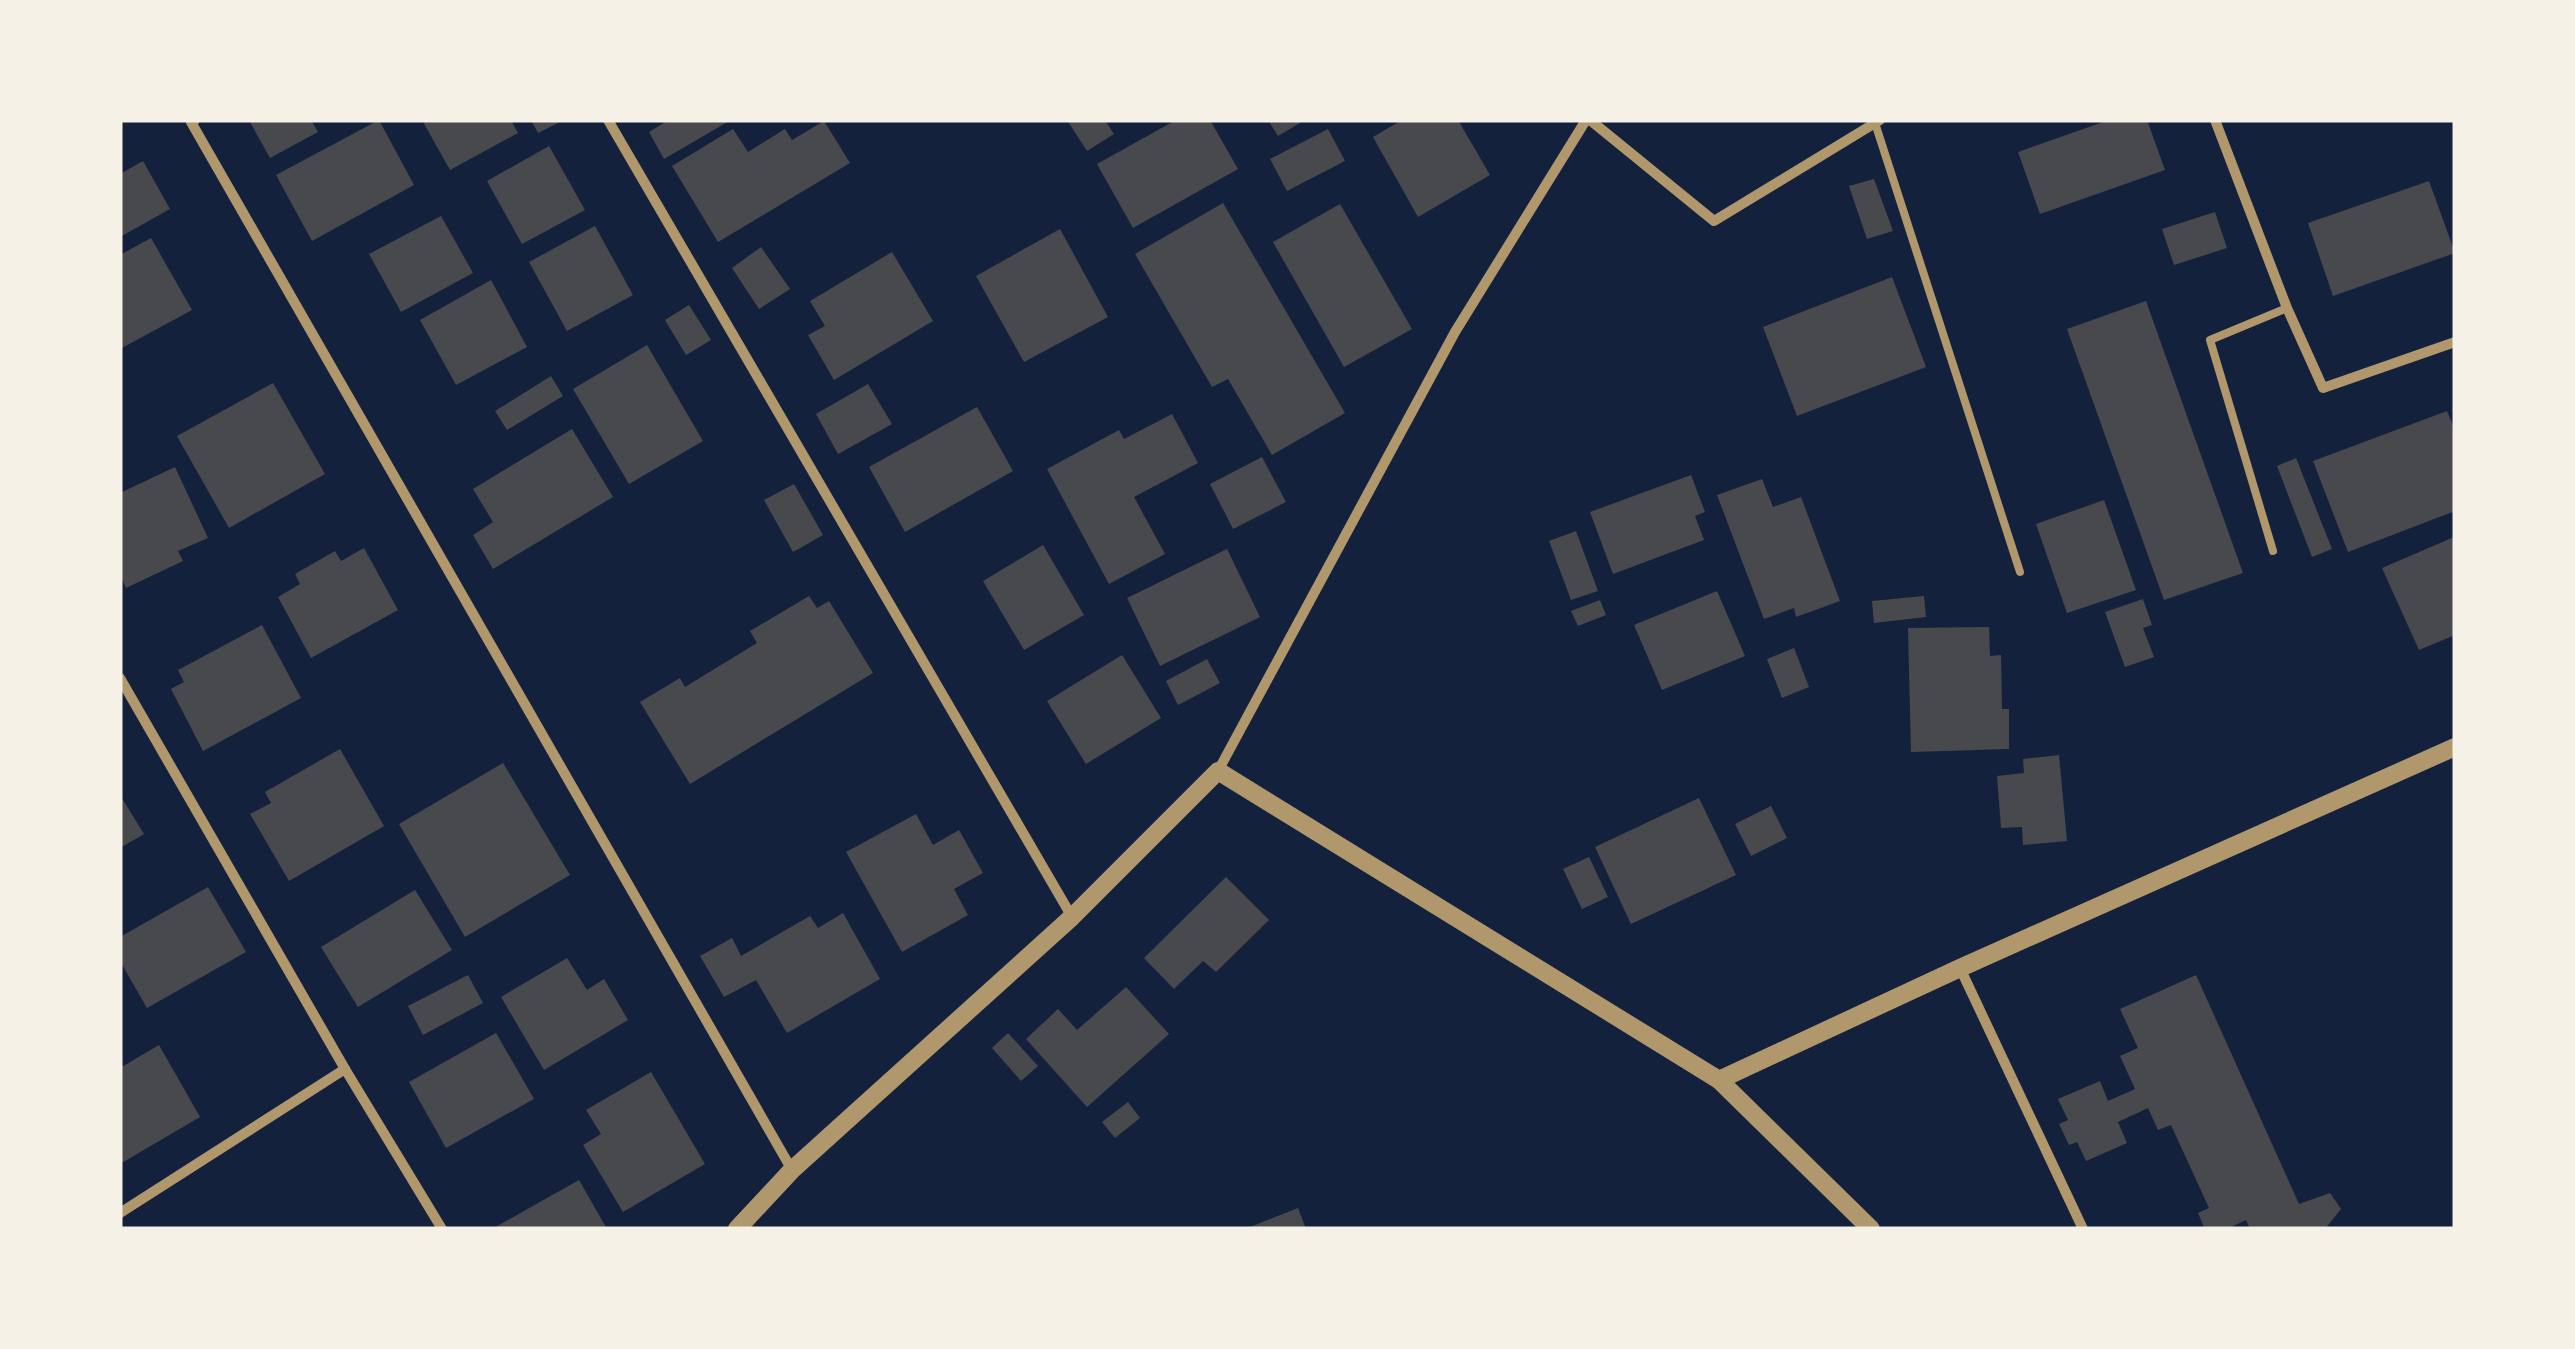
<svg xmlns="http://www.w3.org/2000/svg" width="2575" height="1349" font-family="'Nunito Sans',sans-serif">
<rect width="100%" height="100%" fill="#14213d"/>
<!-- building -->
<g fill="#48494c">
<polygon points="253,120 311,120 318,132 270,158 250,122"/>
<polygon points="379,120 414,185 312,241 276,175"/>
<polygon points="422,120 511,120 518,133 450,170"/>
<polygon points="531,120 564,120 538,133"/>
<polygon points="669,120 731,120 664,159 649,132"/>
<polygon points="1067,120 1105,120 1114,134 1087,151"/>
<polygon points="1176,120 1210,120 1238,169 1133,228 1097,164"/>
<polygon points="1268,120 1305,120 1278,136"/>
<polygon points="1402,120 1458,120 1490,175 1418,217 1373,137"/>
<polygon points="2109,120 2147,120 2165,170 2040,214 2018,152"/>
<polygon points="824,121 850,163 718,242 672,166 733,129 748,152 785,129 792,140"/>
<polygon points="1328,129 1345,161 1287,191 1270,159"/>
<polygon points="549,146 585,210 522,244 487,181"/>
<polygon points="143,161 170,209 120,237 120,174"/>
<polygon points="1874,179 1893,231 1867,239 1849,186"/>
<polygon points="2429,181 2455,253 2333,296 2308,223"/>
<polygon points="1223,203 1345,413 1272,455 1228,379 1212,387 1135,254"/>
<polygon points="1340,204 1412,329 1344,367 1273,242"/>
<polygon points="2215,212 2227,248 2174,265 2162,229"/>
<polygon points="441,216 473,273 401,312 369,254"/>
<polygon points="595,226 633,295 567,331 529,262"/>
<polygon points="1060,229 1108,317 1024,362 976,276"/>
<polygon points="151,238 192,310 120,349 120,255"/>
<polygon points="761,247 790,289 759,309 732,268"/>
<polygon points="892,252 933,321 834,380 808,335 825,326 810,301"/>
<polygon points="1892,277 1926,367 1797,416 1763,327"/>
<polygon points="491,280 527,347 456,385 420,320"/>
<polygon points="2146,301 2243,573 2164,600 2067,329"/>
<polygon points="689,305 711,340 686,355 665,320"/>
<polygon points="647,345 703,441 629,484 573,389"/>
<polygon points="551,376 563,396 507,430 495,411"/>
<polygon points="273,383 325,474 229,528 177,436"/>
<polygon points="868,384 892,424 838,454 816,414"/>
<polygon points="977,407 1013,471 905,532 869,467"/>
<polygon points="2447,411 2455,430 2455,511 2348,552 2313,461"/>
<polygon points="1172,414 1198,463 1134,497 1165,554 1109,584 1047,469 1119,430 1124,439"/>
<polygon points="572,429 613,497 493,569 473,535 493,522 473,489"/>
<polygon points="1262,457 1286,502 1233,529 1210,484"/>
<polygon points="2296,458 2332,549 2312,557 2277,466"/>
<polygon points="175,467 208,538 178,551 183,561 126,588 120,575 120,493"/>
<polygon points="1691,475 1705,512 1695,516 1704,540 1613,574 1590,512"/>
<polygon points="1762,479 1773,507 1801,497 1840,601 1796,617 1794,608 1764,619 1717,495"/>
<polygon points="794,484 823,535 793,552 764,500"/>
<polygon points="2104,500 2136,590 2067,613 2036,524"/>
<polygon points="1576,531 1598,591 1571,600 1549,541"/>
<polygon points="2454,537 2455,635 2419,650 2382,568"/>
<polygon points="1043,545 1084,615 1024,650 983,581"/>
<polygon points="364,548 398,610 311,658 278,597 300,584 295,574 335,551 341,561"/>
<polygon points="1227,549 1260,617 1160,666 1127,598"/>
<polygon points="1717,591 1745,656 1662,690 1634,625"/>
<polygon points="809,596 817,608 829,601 873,673 690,784 640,702 680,678 685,687 757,643 750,631"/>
<polygon points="1924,596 1926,617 1874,623 1872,601"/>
<polygon points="2143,599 2152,625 2143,628 2154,657 2125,667 2105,612"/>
<polygon points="1600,600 1606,615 1578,626 1571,611"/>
<polygon points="262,625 301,698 203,751 171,689 184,682 178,670"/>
<polygon points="1989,627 1990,656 2001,655 2002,709 2009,709 2009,749 1911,752 1908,628"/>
<polygon points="1794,648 1809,687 1782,698 1767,659"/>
<polygon points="1122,655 1161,718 1086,764 1047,701"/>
<polygon points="1207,659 1220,683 1178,705 1166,681"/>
<polygon points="340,749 384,826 289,881 250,814 271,803 265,792"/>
<polygon points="2059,755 2067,841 2023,845 2022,827 2001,828 1997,776 2024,773 2023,759"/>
<polygon points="503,763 570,875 465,937 399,824"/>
<polygon points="120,795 144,834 120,848"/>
<polygon points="1699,798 1736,875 1631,924 1595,847"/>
<polygon points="1771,806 1787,838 1751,856 1735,824"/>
<polygon points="916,814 933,845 959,830 983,873 954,889 968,915 902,952 846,852"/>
<polygon points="1589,857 1608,897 1582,909 1563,869"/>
<polygon points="1226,877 1269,920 1216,972 1203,961 1174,989 1144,958"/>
<polygon points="208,887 246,952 147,1008 120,961 120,937"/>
<polygon points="415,890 452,950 358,1007 321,947"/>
<polygon points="843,913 880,979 787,1033 756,980 724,997 700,956 732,938 741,956 810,916 818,928"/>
<polygon points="567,958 587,990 604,979 628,1020 544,1070 501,997"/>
<polygon points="468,975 483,1003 423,1035 408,1006"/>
<polygon points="2196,975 2299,1204 2330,1193 2341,1209 2325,1229 2250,1229 2246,1220 2227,1229 2205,1229 2198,1213 2209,1208 2171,1125 2158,1130 2148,1108 2118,1122 2127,1143 2086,1161 2077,1142 2069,1145 2059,1124 2068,1120 2058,1099 2100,1081 2108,1101 2135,1089 2120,1056 2138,1048 2120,1009"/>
<polygon points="1126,987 1169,1034 1087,1107 1026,1039 1058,1009 1077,1030"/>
<polygon points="496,1033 534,1099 446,1148 409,1082"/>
<polygon points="1008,1033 1038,1066 1021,1081 992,1048"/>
<polygon points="159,1045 200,1117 120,1164 120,1068"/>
<polygon points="651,1072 705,1164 623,1212 583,1145 601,1134 586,1110"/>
<polygon points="1128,1102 1140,1118 1115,1138 1102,1122"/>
<polygon points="579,1180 607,1229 492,1229"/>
<polygon points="1298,1208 1306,1229 1245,1229"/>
</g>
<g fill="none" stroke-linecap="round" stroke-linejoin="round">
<!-- service -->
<g stroke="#b1986c" stroke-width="8">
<polyline points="1875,123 2020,572"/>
<polyline points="2273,551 2210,340 2287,308"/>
</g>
<!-- minor -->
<g stroke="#b1986c" stroke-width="10">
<polyline points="195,120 191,122 792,1170"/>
<polyline points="608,120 1072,917"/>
<polyline points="1590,120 1714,221 1880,120"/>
<polyline points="2215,120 2287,308 2323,388 2455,342"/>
<polyline points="120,678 345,1069 442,1229"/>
<polyline points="1218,771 1455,332 1586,120"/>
<polyline points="1960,968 2083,1229"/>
<polyline points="120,1213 345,1069"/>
</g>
<!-- tertiary -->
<g stroke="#b1986c" stroke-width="18">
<polyline points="1719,1080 1960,968 2455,747"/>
<polyline points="737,1229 792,1170 1072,917 1218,771 1719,1080 1871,1229"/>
</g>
</g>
<!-- border -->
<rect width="2575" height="1349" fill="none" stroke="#f6f1e7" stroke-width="245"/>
</svg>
